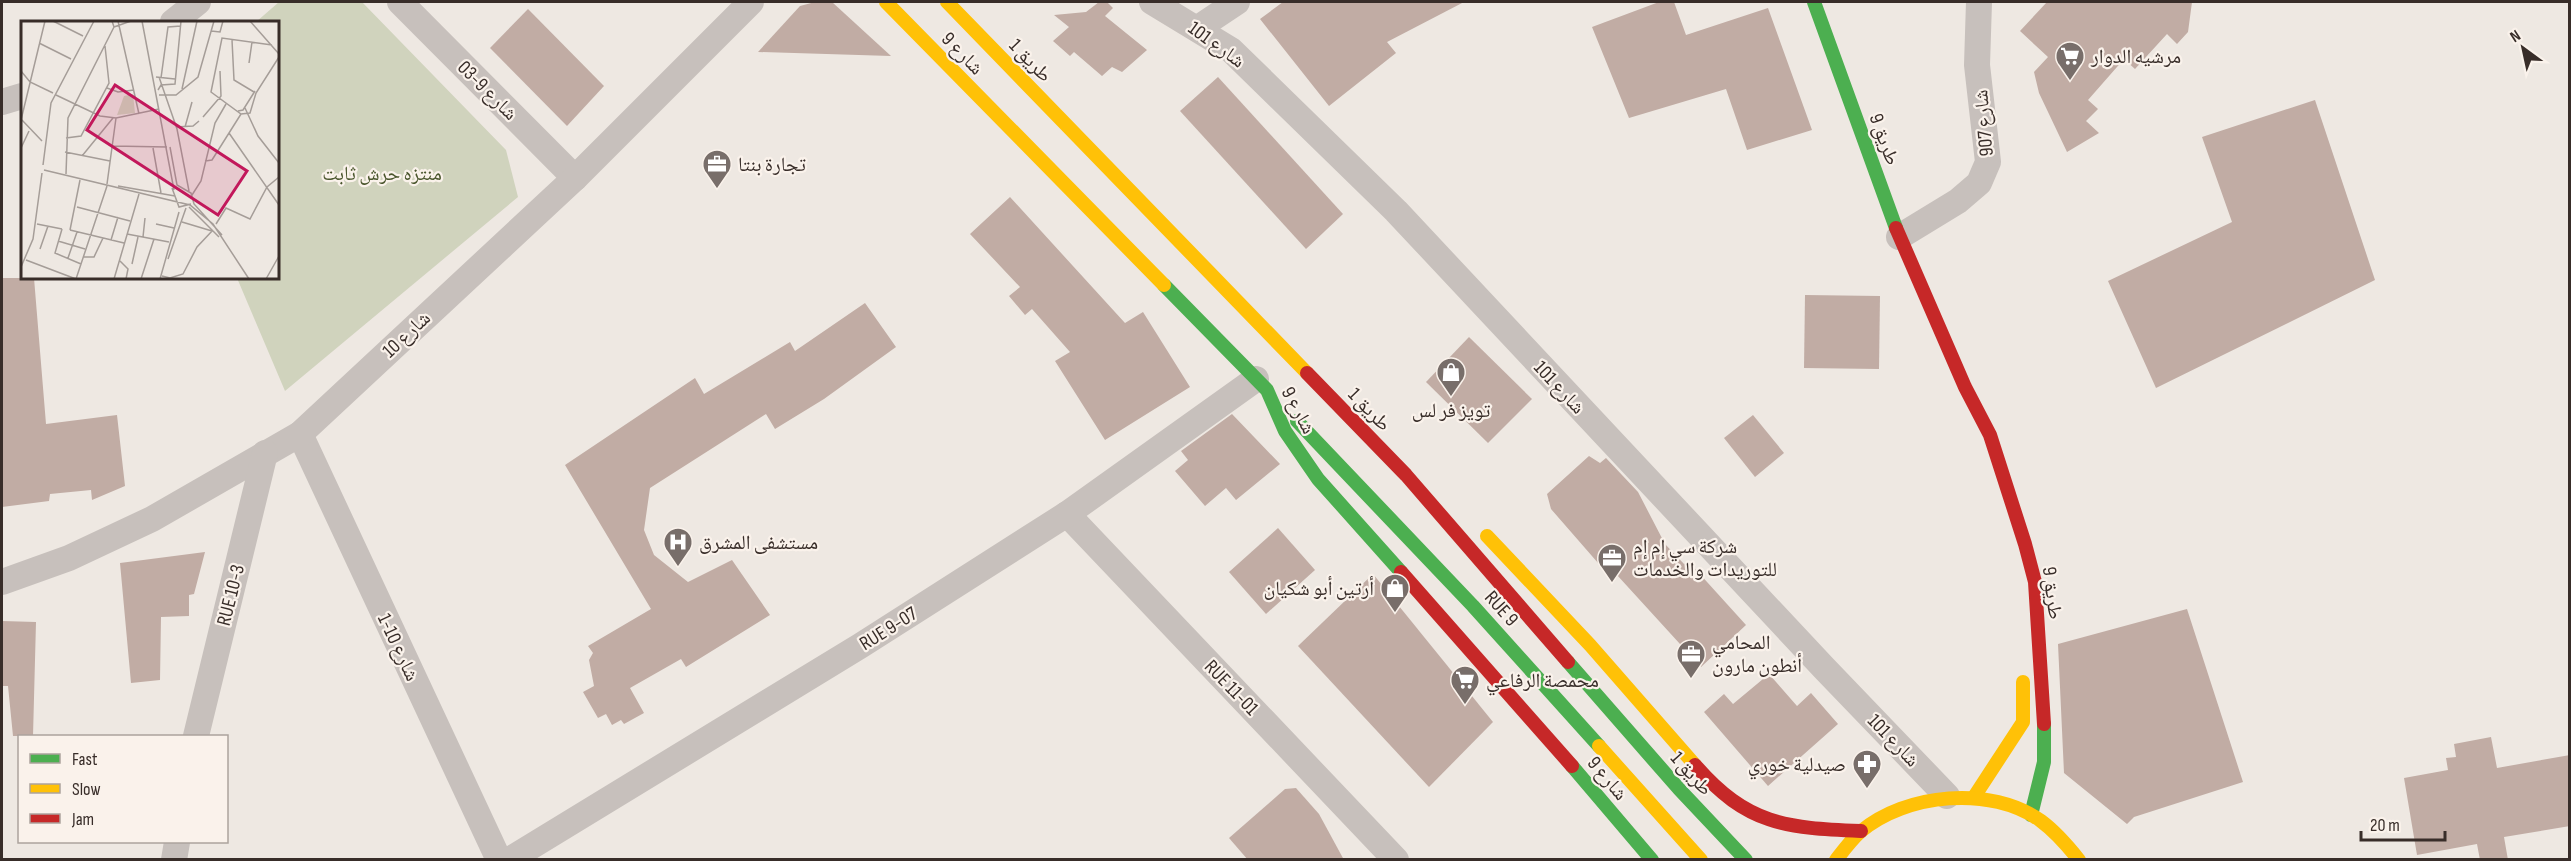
<svg xmlns="http://www.w3.org/2000/svg" width="2571" height="861" font-family="'Sofia Sans Condensed','Noto Naskh Arabic',sans-serif">
<rect width="100%" height="100%" fill="#eee8e2"/>
<!-- green -->
<polygon fill="#d0d3bd" points="279,2 362,2 506,150 518,197 285,391 237,278 278,278 278,22 256,22"/>
<!-- building -->
<g fill="#c1aca4">
<polygon points="815,2 832,2 891,56 758,52 800,6"/>
<polygon points="1099,2 1107,2 1113,8 1105,16 1147,50 1122,72 1112,67 1102,76 1074,52 1070,56 1053,41 1069,27 1054,15 1086,12"/>
<polygon points="1283,2 1464,2 1387,42 1396,53 1329,106 1260,19"/>
<polygon points="1659,2 1674,2 1686,35 1768,8 1812,130 1747,150 1726,89 1629,118 1592,27"/>
<polygon points="2047,2 2192,2 2188,32 2177,44 2167,34 2135,69 2124,59 2088,100 2098,109 2086,121 2099,133 2067,152 2039,93 2034,72 2048,57 2020,31"/>
<polygon points="528,9 604,86 567,126 490,48"/>
<polygon points="1218,77 1343,214 1306,249 1180,111"/>
<polygon points="2315,100 2375,280 2156,388 2108,281 2232,222 2202,137"/>
<polygon points="1010,197 1125,323 1143,312 1190,387 1105,440 1055,361 1070,352 1032,309 1025,315 1009,296 1020,287 970,234"/>
<polygon points="2,278 34,278 46,424 117,415 125,486 92,500 91,490 50,494 49,501 2,507"/>
<polygon points="1805,295 1880,296 1879,369 1804,368"/>
<polygon points="865,303 896,347 824,399 775,429 766,414 650,488 644,530 654,555 688,582 732,560 770,615 686,667 681,659 630,688 644,713 624,724 621,720 612,725 606,714 598,718 583,692 594,686 589,660 593,653 588,646 651,609 565,465 695,378 704,394 790,342 795,351"/>
<polygon points="1469,337 1532,399 1488,443 1426,382"/>
<polygon points="1232,414 1280,464 1236,500 1226,488 1205,506 1175,471 1188,460 1181,451"/>
<polygon points="1753,415 1784,453 1755,477 1724,438"/>
<polygon points="1589,456 1600,463 1606,458 1638,492 1665,544 1684,564 1688,561 1746,625 1701,667 1617,575 1612,579 1551,509 1547,494"/>
<polygon points="1278,528 1315,570 1266,614 1229,572"/>
<polygon points="205,552 194,594 189,595 189,616 161,617 160,680 131,683 120,563"/>
<polygon points="1373,574 1493,722 1429,787 1298,646"/>
<polygon points="2187,609 2243,782 2134,817 2127,824 2064,773 2058,644"/>
<polygon points="2,621 36,622 33,736 13,736 8,686 2,686"/>
<polygon points="1769,674 1797,706 1811,693 1838,724 1768,786 1704,712 1724,694 1733,704"/>
<polygon points="2491,737 2497,768 2570,755 2570,826 2504,837 2508,860 2480,860 2477,844 2417,855 2404,778 2448,770 2446,758 2456,757 2454,744"/>
<polygon points="1296,788 1319,814 1344,860 1248,860 1229,838 1285,789"/>
</g>
<g fill="none" stroke-linecap="round" stroke-linejoin="round">
<!-- street -->
<g stroke="#c7c0bc" stroke-width="26">
<polyline points="400,2 575,178"/>
<polyline points="1152,2 1231,50 1396,211 1824,668 1947,796"/>
<polyline points="173,22 198,2"/>
<polyline points="1198,28 1237,2"/>
<polyline points="2,102 22,96"/>
<polyline points="1899,237 1958,201 1979,183 1988,162 1977,65 1979,2"/>
<polyline points="300,434 499,860"/>
<polyline points="1067,514 1396,860"/>
<polyline points="2,582 69,558 152,519 300,434 575,178 751,2"/>
<polyline points="196,736 265,453"/>
<polyline points="174,860 177,842"/>
<polyline points="509,860 860,646 1067,514 1256,379"/>
</g>
<!-- fast -->
<g stroke="#4caf50" stroke-width="14">
<polyline points="1814,2 1896,228"/>
<polyline points="1164,285 1267,390 1285,431 1318,479 1401,572"/>
<polyline points="1297,421 1473,606 1599,746"/>
<polyline points="1568,662 1679,789 1746,860"/>
<polyline points="1572,766 1652,860"/>
<polyline points="2031,815 2044,762 2044,724"/>
</g>
<!-- slow -->
<g stroke="#ffc107" stroke-width="14">
<polyline points="886,2 1164,285"/>
<polyline points="947,2 1307,373"/>
<polyline points="1487,536 1590,645 1695,765"/>
<polyline points="1599,746 1701,860"/>
<polyline points="1974,797 2023,722 2023,682"/>
<path d="M 1836,860 C 1843,851 1851,840 1860,832 C 1906,793 1991,785 2041,821 C 2056,832 2067,845 2079,860"/>
</g>
<!-- jam -->
<g stroke="#c62828" stroke-width="14">
<polyline points="1896,228 1965,387 1990,435 2025,544 2035,582 2044,724"/>
<polyline points="1307,373 1406,475 1568,662"/>
<polyline points="1401,572 1572,766"/>
<path d="M 1695,765 C 1747,825 1786,828 1861,831"/>
</g>
</g>
<!-- icons -->
<defs>
<g id="supermarket-pin" transform="scale(1.5)"><path d="M0 17L-7.5 6A9.5 9.5 0 1 1 7.5 6Z" fill="#786e6a" stroke="#faf2eb"/><path d="M-6-5.5h2.5l.6 2H6L4.5 2H-2.5L-4.4-4H-6ZM-1.5 3.2a1.3 1.3 0 1 0 .1 0ZM3 3.2a1.3 1.3 0 1 0 .1 0Z" fill="#fff"/></g>
<g id="office-pin" transform="scale(1.5)"><path d="M0 17L-7.5 6A9.5 9.5 0 1 1 7.5 6Z" fill="#786e6a" stroke="#faf2eb"/><path d="M-6-3h4V-5.5h4V-3h4V5H-6ZM-1-4.5V-3h2v-1.5ZM-6 0V1H6V0Z" fill="#fff"/></g>
<g id="shop-pin" transform="scale(1.5)"><path d="M0 17L-7.5 6A9.5 9.5 0 1 1 7.5 6Z" fill="#786e6a" stroke="#faf2eb"/><path d="M-5-2.5h2.3a2.7 3.5 0 0 1 5.4 0H5L5.5 6h-11ZM-1.5-2.5h3a1.5 2.3 0 0 0-3 0Z" fill="#fff"/></g>
<g id="hospital-pin" transform="scale(1.5)"><path d="M0 17L-7.5 6A9.5 9.5 0 1 1 7.5 6Z" fill="#786e6a" stroke="#faf2eb"/><path d="M-5-5h3v3.5h4V-5h3V5h-3V1.5h-4V5h-3Z" fill="#fff"/></g>
<g id="pharmacy-pin" transform="scale(1.5)"><path d="M0 17L-7.5 6A9.5 9.5 0 1 1 7.5 6Z" fill="#786e6a" stroke="#faf2eb"/><path d="M-2-6h4v4h4v4h-4v4h-4v-4h-4v-4h4Z" fill="#fff"/></g>
</defs>
<g fill-rule="evenodd">
<use href="#supermarket-pin" x="2070" y="56"/>
<use href="#office-pin" x="717" y="164"/>
<use href="#shop-pin" x="1451" y="372"/>
<use href="#hospital-pin" x="678" y="542"/>
<use href="#office-pin" x="1612" y="558"/>
<use href="#shop-pin" x="1395" y="588"/>
<use href="#office-pin" x="1691" y="654"/>
<use href="#supermarket-pin" x="1465" y="680"/>
<use href="#pharmacy-pin" x="1867" y="764"/>
</g>
<g text-anchor="middle" stroke-width="4.5" stroke-linejoin="round" paint-order="stroke">
<!-- street labels -->
<g font-size="20" fill="#382d29" stroke="#faf2eb">
<text transform="translate(1217 44) rotate(36)" y="7">شارع 101</text>
<text transform="translate(963 53) rotate(46)" y="7">شارع 9</text>
<text transform="translate(1031 60) rotate(46)" y="7">طريق 1</text>
<text transform="translate(488 90) rotate(45)" y="7">شارع 9-03</text>
<text transform="translate(1983 123) rotate(-95)" y="7">شارع 907</text>
<text transform="translate(1885 139) rotate(70)" y="7">طريق 9</text>
<text transform="translate(406 334) rotate(-43)" y="7">شارع 10</text>
<text transform="translate(1560 387) rotate(47)" y="7">شارع 101</text>
<text transform="translate(1370 409) rotate(46)" y="7">طريق 1</text>
<text transform="translate(1299 410) rotate(62)" y="7">شارع 9</text>
<text transform="translate(2053 593) rotate(83)" y="7">طريق 9</text>
<text transform="translate(230 595) rotate(-76)" y="7">RUE 10-3</text>
<text transform="translate(1502 608) rotate(48)" y="7">RUE 9</text>
<text transform="translate(888 628) rotate(-32)" y="7">RUE 9-07</text>
<text transform="translate(399 647) rotate(65)" y="7">شارع 10-1</text>
<text transform="translate(1232 687) rotate(46)" y="7">RUE 11-01</text>
<text transform="translate(1894 740) rotate(46)" y="7">شارع 101</text>
<text transform="translate(1692 773) rotate(48)" y="7">طريق 1</text>
<text transform="translate(1608 778) rotate(50)" y="7">شارع 9</text>
</g>
<!-- poi labels -->
<g font-size="20" fill="#382d29" stroke="#faf2eb" text-anchor="start">
<text x="2091" y="63">مرشيه الدوار</text>
<text x="738" y="171">تجارة بنتا</text>
<text x="1451" y="417" text-anchor="middle">تويز فر لس</text>
<text x="699" y="549">مستشفى المشرق</text>
<text x="1633" y="553">شركة سي إم إم<tspan x="1633" dy="23">للتوريدات والخدمات</tspan></text>
<text x="1374" y="595" text-anchor="end">أرتين أبو شكيان</text>
<text x="1712" y="649">المحامي<tspan x="1712" dy="23">أنطون مارون</tspan></text>
<text x="1486" y="687">محمصة الرفاعي</text>
<text x="1846" y="771" text-anchor="end">صيدلية خوري</text>
</g>
<!-- park labels -->
<g font-size="20" fill="#4a562d" stroke="#faf2eb">
<text x="382" y="180">منتزه حرش ثابت</text>
</g>
</g>
<!-- overview -->
<g transform="translate(21 21)">
<rect width="258" height="258" fill="#eee8e2"/>
<path d="M 112,73 L 114,92 L 96,94 L 103,75 Z" fill="#d0d3bd"/>
<path fill="none" stroke="#a59d98" stroke-width="1.5" d="M 32,0 L 62,15M 91,0 L 93,6 L 110,0M 97,0 L 118,93M 121,0 L 153,169M 229,0 L 258,33M 190,10 L 199,11 L 202,0M 211,19 L 213,59 L 233,71M 18,22 L 50,38M 251,24 L 201,17 L 190,71 L 220,93 L 229,92 L 235,72 L 258,36M 228,42 L 231,21M 0,50 L 9,61 L 32,72M 135,56 L 154,58M 138,56 L 156,108 L 168,170M 140,57 L 147,6 L 160,5M 86,67 L 97,71 L 113,69M 161,68 L 176,0M 137,69 L 140,64 L 154,63 L 160,0M 35,74 L 79,95 L 95,97 L 138,88M 138,74 L 155,74 L 177,56 L 193,0M 224,87 L 237,115 L 258,142M 217,90 L 222,89 L 234,70M 182,96 L 200,75 L 199,50M 0,98 L 21,120M 0,99 L 24,0M 155,106 L 172,105 L 178,100M 164,106 L 171,81M 208,112 L 258,184M 45,117 L 60,115 L 88,62 L 84,25M 91,125 L 146,126M 149,126 L 156,164 L 170,172 L 173,183 L 201,214M 0,127 L 8,110M 132,127 L 140,172M 44,131 L 89,140M 61,135 L 92,97M 184,140 L 191,139 L 220,93M 22,144 L 30,82 L 73,0M 23,149 L 169,184 L 192,203 L 228,258M 45,153 L 47,97 L 93,6M 86,163 L 95,97M 97,165 L 154,175M 151,167 L 158,186 L 170,183M 171,174 L 180,160 L 194,102 L 205,83M 56,186 L 109,200M 168,186 L 198,216M 161,201 L 191,210M 16,203 L 41,208M 135,203 L 153,207M 195,203 L 205,187 L 229,198 L 246,166 L 258,156M 41,208 L 34,232 L 60,243M 49,209 L 103,222M 49,209 L 59,159M 106,213 L 148,221M 122,216 L 124,197M 90,219 L 97,196M 37,220 L 64,228M 19,228 L 27,205M 62,236 L 73,236 L 82,217M 47,237 L 56,211M 147,238 L 165,187M 5,239 L 55,258M 99,240 L 107,248 L 105,258M 111,243 L 117,216M 0,246 L 12,218 L 21,152M 141,255 L 149,257 L 162,253 L 176,226 L 192,209M 55,258 L 86,165M 93,258 L 118,173M 120,258 L 133,218M 139,258 L 158,191M 245,258 L 258,235"/>
<path fill="#c2185b" fill-opacity="0.15" stroke="#c2185b" stroke-width="3" d="M 94,64 L 226,150 L 197,194 L 66,109 Z"/>
<rect width="258" height="258" fill="none" stroke="#382d29" stroke-width="3"/>
</g>
<!-- border -->
<rect width="2571" height="861" fill="none" stroke="#382d29" stroke-width="6"/>
<!-- legend -->
<rect x="18" y="735" width="210" height="108" fill="#faf2eb" stroke="#aca39d" stroke-width="1.5"/>
<rect x="30" y="754" width="30" height="9" fill="#4caf50" stroke="#aca39d" stroke-width="1.5"/>
<text x="72" y="765" font-size="18" fill="#382d29">Fast</text>
<rect x="30" y="784" width="30" height="9" fill="#ffc107" stroke="#aca39d" stroke-width="1.5"/>
<text x="72" y="795" font-size="18" fill="#382d29">Slow</text>
<rect x="30" y="814" width="30" height="9" fill="#c62828" stroke="#aca39d" stroke-width="1.5"/>
<text x="72" y="825" font-size="18" fill="#382d29">Jam</text>
<!-- north arrow -->
<g transform="translate(2523 48) rotate(327)" stroke="#faf2eb" stroke-width="4.5" paint-order="stroke">
<path d="M0-4.5L10 22L0 15L-10 22Z" fill="#382d29"/>
<text y="-9" font-size="16" font-weight="bold" text-anchor="middle" fill="#382d29">N</text>
</g>
<!-- scale -->
<path d="M2361 831v9h84v-9" fill="none" stroke="#382d29" stroke-width="3"/>
<text x="2370" y="831" font-size="18" fill="#382d29" stroke="#faf2eb" stroke-width="4.5" paint-order="stroke">20 m</text>
</svg>
